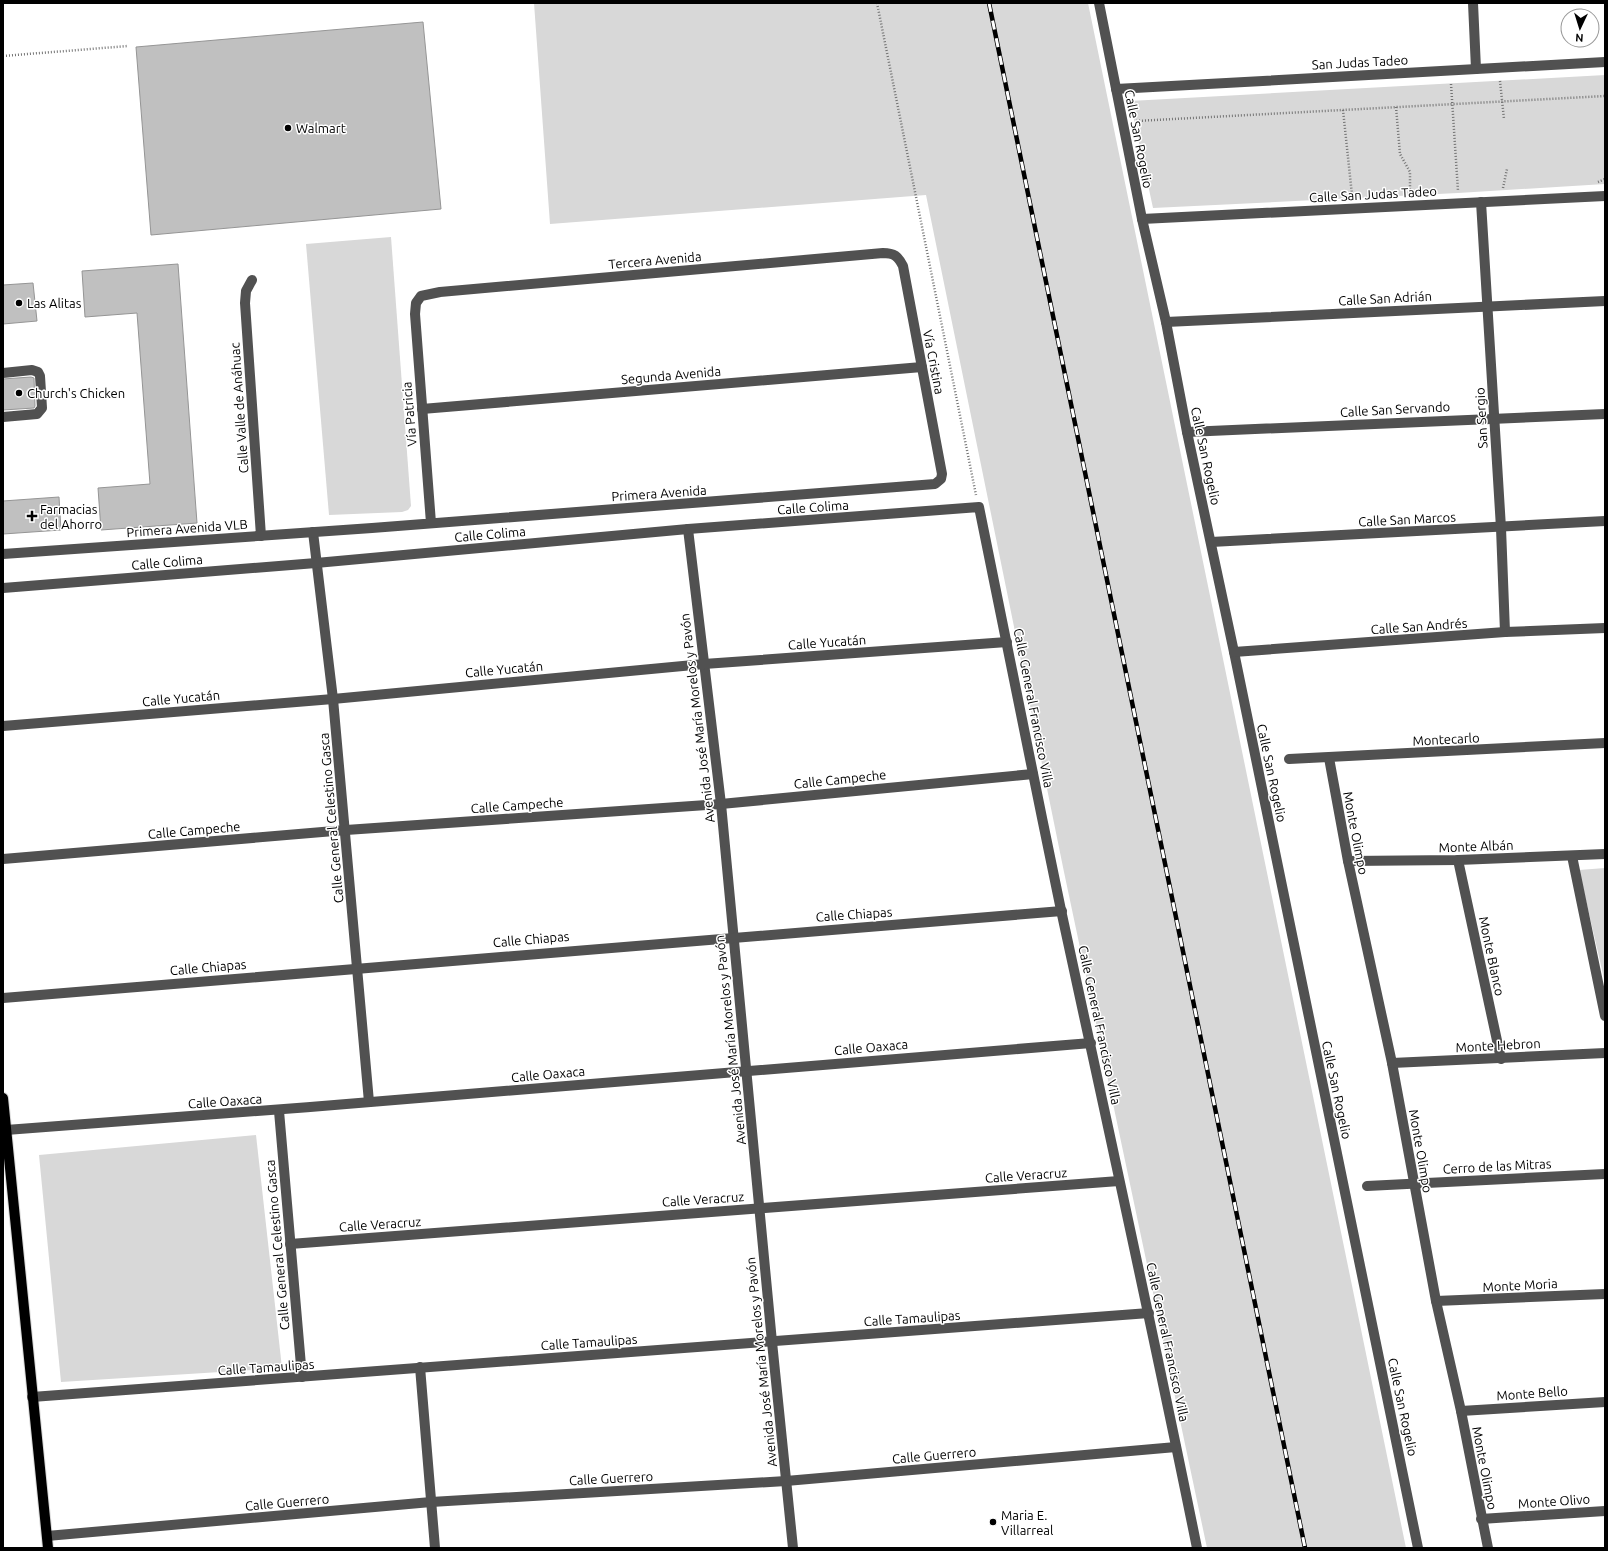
<svg xmlns="http://www.w3.org/2000/svg" width="1608" height="1551" font-family="Ubuntu,sans-serif">
<rect width="100%" height="100%" fill="#fff"/>
<!-- green -->
<g fill="#d8d8d8">
<polygon points="534,3 1088,3 1406,1548 1207,1548 1064,872 926,195 550,224"/>
<polygon points="1605,75 1605,184 1458,193 1153,208 1130,101"/>
<polygon points="391,237 411,506 408,510 402,512 329,515 306,244"/>
<polygon points="1605,868 1605,983 1579,870"/>
<polygon points="256,1135 282,1368 61,1382 39,1155"/>
</g>
<!-- building -->
<g fill="#c0c0c0" stroke="#959595">
<polygon points="423,22 441,209 151,235 136,47"/>
<polygon points="178,264 197,523 101,530 98,488 150,484 137,313 85,317 82,271"/>
<polygon points="33,283 37,321 3,324 3,285"/>
<polygon points="31,377 34,378 35,406 34,408 3,410 3,379"/>
<polygon points="59,497 61,530 3,534 3,501"/>
</g>
<g fill="none" stroke-linecap="round" stroke-linejoin="round">
<!-- major casing -->
<g stroke="#dbdbdb" stroke-width="12">
<polyline id="major" points="3,1098 48,1548"/>
</g>
<!-- path -->
<g stroke="#737373" stroke-width="2.5" stroke-dasharray="1 2" stroke-linecap="butt">
<polyline points="877,3 976,495"/>
<polyline points="3,56 128,46"/>
<polyline points="1500,81 1504,119"/>
<polyline points="1451,84 1458,191"/>
<polyline points="1396,107 1400,154 1410,172 1410,193"/>
<polyline points="1343,110 1352,195"/>
<polyline points="1136,121 1605,96"/>
<polyline points="1598,182 1605,179"/>
<polyline points="1503,188 1507,169"/>
</g>
<!-- minor -->
<g stroke="#515151" stroke-width="10">
<polyline points="1099,3 1142,219 1166,322 1187,432 1234,652 1418,1548"/>
<polyline points="1473,3 1476,69"/>
<polyline points="1116,89 1605,62"/>
<polyline points="1481,202 1501,528 1505,632"/>
<polyline points="1142,219 1605,196"/>
<polyline points="252,280 246,291 245,303 261,536"/>
<polyline points="1166,322 1605,301"/>
<polyline points="3,373 32,370 38,372 40,376 42,408 37,414 3,417"/>
<polyline points="422,409 922,367"/>
<polyline points="1187,432 1605,414"/>
<polyline points="688,529 721,804 772,1342 793,1548"/>
<polyline points="313,532 333,699 369,1102"/>
<polyline points="1211,542 1605,521"/>
<path d="M 3,554 L 372,528 L 935,484 L 941,479 L 942,474 L 903,266 C 898,256 894,253 883,253 L 440,292 L 421,296 L 416,303 L 415,314 L 431,523"/>
<path d="M 3,588 L 316,563 L 688,529 L 979,507 C 1007,642 1033,776 1061,910 C 1107,1123 1154,1335 1197,1548"/>
<polyline points="1234,652 1505,632 1605,628"/>
<polyline points="3,726 333,699 704,664 1007,642"/>
<polyline points="1329,758 1348,861 1392,1063 1436,1301 1461,1411 1488,1548"/>
<polyline points="1289,759 1605,743"/>
<polyline points="1572,856 1605,1016"/>
<polyline points="3,859 346,830 721,804 1033,774"/>
<polyline points="1458,860 1501,1059"/>
<polyline points="1348,861 1458,860 1605,854"/>
<path d="M 3,998 C 356,967 709,938 1062,911"/>
<polyline points="1392,1063 1605,1053"/>
<polyline points="279,1111 302,1377"/>
<path d="M 6,1130 C 368,1104 730,1072 1091,1043"/>
<polyline points="1367,1186 1605,1174"/>
<polyline points="290,1244 1119,1181"/>
<polyline points="1436,1301 1605,1294"/>
<polyline points="420,1367 435,1548"/>
<polyline points="32,1397 1149,1313"/>
<polyline points="1461,1411 1605,1402"/>
<polyline points="1481,1519 1605,1511"/>
<polyline points="47,1536 431,1502 786,1481 1176,1447"/>
</g>
<!-- major -->
<use href="#major" stroke="#000" stroke-width="10"/>
<!-- rail casing -->
<g stroke="#000" stroke-width="4.5">
<polyline id="rail" points="989,3 1305,1548"/>
</g>
<!-- rail -->
<use href="#rail" stroke="#fff" stroke-width="3" stroke-dasharray="9" stroke-linecap="butt"/>
</g>
<!-- markers -->
<g fill="#000" stroke="#fff" stroke-width="1.5">
<circle cx="288" cy="128" r="4"/>
<circle cx="19" cy="303" r="4"/>
<circle cx="19" cy="393" r="4"/>
<path d="M30 510h4v4h4v4h-4v4h-4v-4h-4v-4h4z"/>
<circle cx="993" cy="1522" r="4"/>
</g>
<g text-anchor="middle" stroke-width="3" stroke-linejoin="round" paint-order="stroke">
<!-- street labels -->
<g font-size="13" fill="#000" stroke="#fff">
<text transform="translate(1360 62) rotate(-3)" y="5">San Judas Tadeo</text>
<text transform="translate(1139 139) rotate(79)" y="5">Calle San Rogelio</text>
<text transform="translate(1373 194) rotate(-3)" y="5">Calle San Judas Tadeo</text>
<text transform="translate(655 260) rotate(-5)" y="5">Tercera Avenida</text>
<text transform="translate(1385 298) rotate(-3)" y="5">Calle San Adrián</text>
<text transform="translate(934 362) rotate(79)" y="5">Vía Cristina</text>
<text transform="translate(671 375) rotate(-5)" y="5">Segunda Avenida</text>
<text transform="translate(239 408) rotate(-94)" y="5">Calle Valle de Anáhuac</text>
<text transform="translate(1395 409) rotate(-3)" y="5">Calle San Servando</text>
<text transform="translate(409 414) rotate(-95)" y="5">Vía Patricia</text>
<text transform="translate(1481 418) rotate(-93)" y="5">San Sergio</text>
<text transform="translate(1206 456) rotate(78)" y="5">Calle San Rogelio</text>
<text transform="translate(659 493) rotate(-4)" y="5">Primera Avenida</text>
<text transform="translate(813 507) rotate(-4)" y="5">Calle Colima</text>
<text transform="translate(1407 519) rotate(-3)" y="5">Calle San Marcos</text>
<text transform="translate(187 528) rotate(-4)" y="5">Primera Avenida VLB</text>
<text transform="translate(490 534) rotate(-5)" y="5">Calle Colima</text>
<text transform="translate(167 562) rotate(-5)" y="5">Calle Colima</text>
<text transform="translate(1419 626) rotate(-4)" y="5">Calle San Andrés</text>
<text transform="translate(827 642) rotate(-4)" y="5">Calle Yucatán</text>
<text transform="translate(504 669) rotate(-5)" y="5">Calle Yucatán</text>
<text transform="translate(181 698) rotate(-5)" y="5">Calle Yucatán</text>
<text transform="translate(1034 708) rotate(79)" y="5">Calle General Francisco Villa</text>
<text transform="translate(697 718) rotate(-97)" y="5">Avenida José María Morelos y Pavón</text>
<text transform="translate(1446 739) rotate(-3)" y="5">Montecarlo</text>
<text transform="translate(1272 773) rotate(78)" y="5">Calle San Rogelio</text>
<text transform="translate(840 779) rotate(-6)" y="5">Calle Campeche</text>
<text transform="translate(517 805) rotate(-4)" y="5">Calle Campeche</text>
<text transform="translate(331 818) rotate(-95)" y="5">Calle General Celestino Gasca</text>
<text transform="translate(194 830) rotate(-5)" y="5">Calle Campeche</text>
<text transform="translate(1356 833) rotate(79)" y="5">Monte Olimpo</text>
<text transform="translate(1476 846) rotate(-2)" y="5">Monte Albán</text>
<text transform="translate(854 914) rotate(-4)" y="5">Calle Chiapas</text>
<text transform="translate(531 939) rotate(-5)" y="5">Calle Chiapas</text>
<text transform="translate(1492 956) rotate(78)" y="5">Monte Blanco</text>
<text transform="translate(208 967) rotate(-5)" y="5">Calle Chiapas</text>
<text transform="translate(1100 1025) rotate(78)" y="5">Calle General Francisco Villa</text>
<text transform="translate(730 1040) rotate(-96)" y="5">Avenida José María Morelos y Pavón</text>
<text transform="translate(1498 1045) rotate(-3)" y="5">Monte Hebron</text>
<text transform="translate(871 1047) rotate(-5)" y="5">Calle Oaxaca</text>
<text transform="translate(548 1074) rotate(-5)" y="5">Calle Oaxaca</text>
<text transform="translate(1337 1090) rotate(78)" y="5">Calle San Rogelio</text>
<text transform="translate(225 1101) rotate(-4)" y="5">Calle Oaxaca</text>
<text transform="translate(1421 1151) rotate(80)" y="5">Monte Olimpo</text>
<text transform="translate(1497 1166) rotate(-3)" y="5">Cerro de las Mitras</text>
<text transform="translate(1026 1175) rotate(-4)" y="5">Calle Veracruz</text>
<text transform="translate(703 1199) rotate(-4)" y="5">Calle Veracruz</text>
<text transform="translate(380 1224) rotate(-4)" y="5">Calle Veracruz</text>
<text transform="translate(277 1245) rotate(-95)" y="5">Calle General Celestino Gasca</text>
<text transform="translate(1520 1285) rotate(-3)" y="5">Monte Moria</text>
<text transform="translate(912 1318) rotate(-4)" y="5">Calle Tamaulipas</text>
<text transform="translate(589 1342) rotate(-4)" y="5">Calle Tamaulipas</text>
<text transform="translate(1168 1342) rotate(78)" y="5">Calle General Francisco Villa</text>
<text transform="translate(761 1362) rotate(-96)" y="5">Avenida José María Morelos y Pavón</text>
<text transform="translate(266 1367) rotate(-4)" y="5">Calle Tamaulipas</text>
<text transform="translate(1532 1393) rotate(-4)" y="5">Monte Bello</text>
<text transform="translate(1403 1407) rotate(78)" y="5">Calle San Rogelio</text>
<text transform="translate(934 1455) rotate(-5)" y="5">Calle Guerrero</text>
<text transform="translate(1485 1468) rotate(79)" y="5">Monte Olimpo</text>
<text transform="translate(611 1478) rotate(-3)" y="5">Calle Guerrero</text>
<text transform="translate(1554 1501) rotate(-4)" y="5">Monte Olivo</text>
<text transform="translate(287 1502) rotate(-5)" y="5">Calle Guerrero</text>
</g>
<!-- poi labels -->
<g font-size="13" fill="#000" stroke="#fff" text-anchor="start">
<text x="296" y="133">Walmart</text>
<text x="27" y="308">Las Alitas</text>
<text x="27" y="398">Church's Chicken</text>
<text x="40" y="514">Farmacias<tspan x="40" dy="15">del Ahorro</tspan></text>
<text x="1001" y="1520">Maria E.<tspan x="1001" dy="15">Villarreal</tspan></text>
</g>
</g>
<!-- border -->
<rect width="1608" height="1551" fill="none" stroke="#000000" stroke-width="8"/>
<!-- north arrow -->
<g transform="translate(1580 28) rotate(184)"><circle r="19" fill="#ffffff" stroke="#999999"/>
<path d="M0-3L7 15L0 10L-7 15Z" fill="#000000"/>
<text y="-6" font-size="11" font-weight="bold" text-anchor="middle" fill="#000000">N</text>
</g>
</svg>
